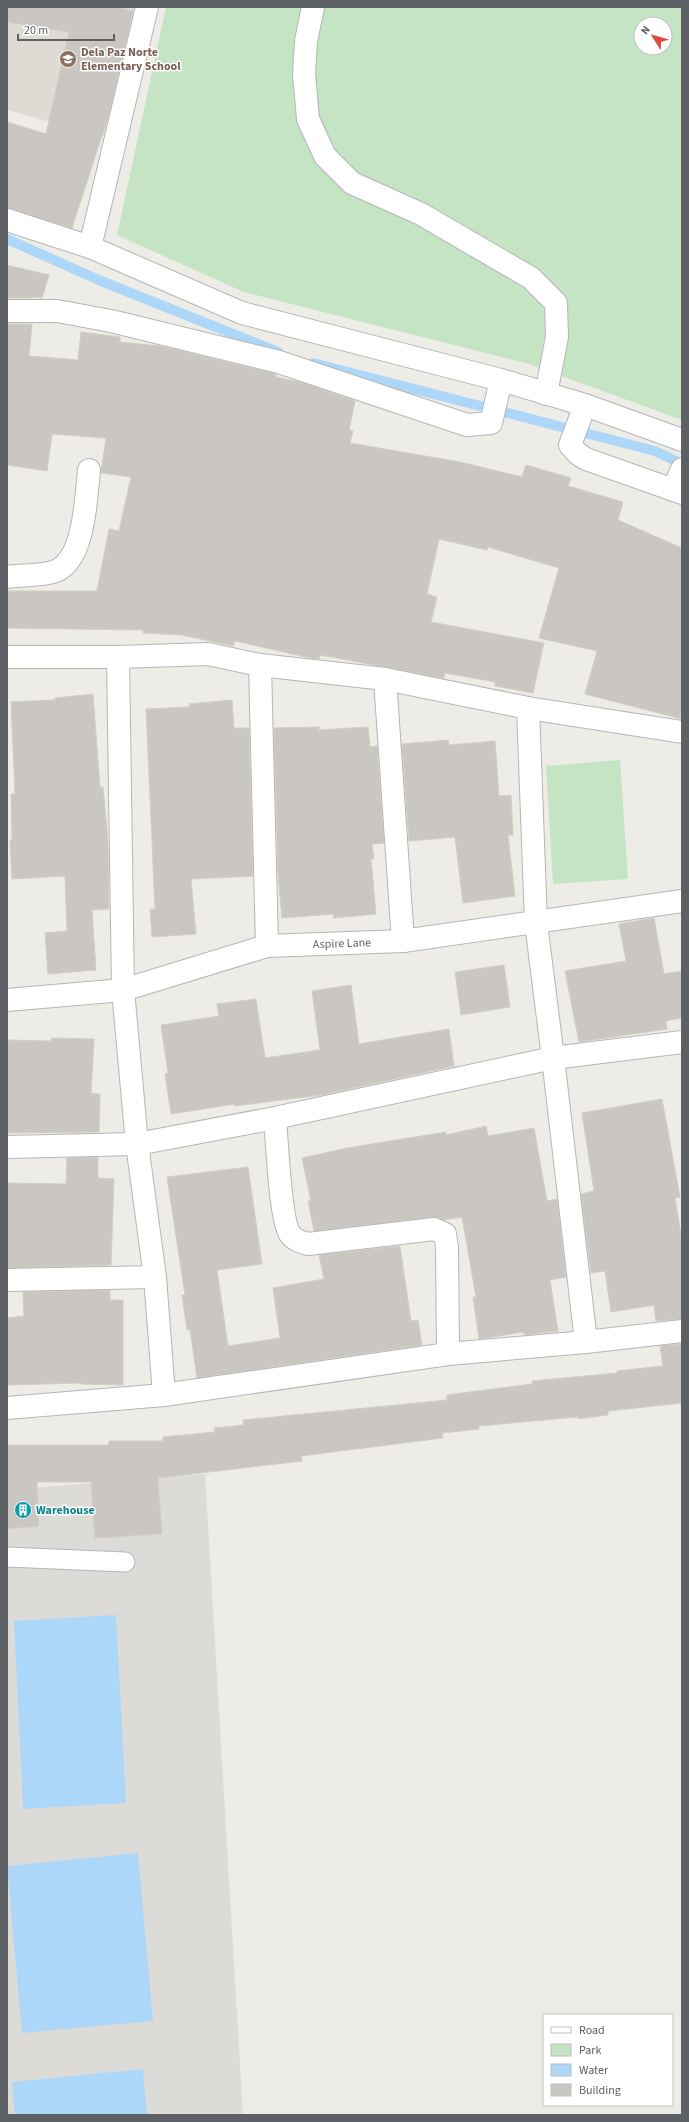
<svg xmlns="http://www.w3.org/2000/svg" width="689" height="2122" font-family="'Source Sans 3',sans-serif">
<rect width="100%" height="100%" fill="#eeece6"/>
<!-- industrial -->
<polygon fill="#dddbd8" points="205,1474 243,2115 7,2115 7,1490"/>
<!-- education -->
<polygon fill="#dedbd4" points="7,7 140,7 110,138 7,110"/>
<!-- green -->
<g fill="#c4e4c4" fill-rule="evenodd">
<path d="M 166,7 L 682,7 L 682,420 L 529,364 L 244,292 L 117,235 ZM 641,24 L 665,24 L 665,48 L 641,48 Z"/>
<polygon points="620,760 628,879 553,884 546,766"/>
</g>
<!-- water -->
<g fill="#acd7f8">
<polygon points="116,1615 126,1803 23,1809 14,1621"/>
<polygon points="138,1853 153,2021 22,2033 7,1866"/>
<polygon points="143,2069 147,2115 15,2115 12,2082"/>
</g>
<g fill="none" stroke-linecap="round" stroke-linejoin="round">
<!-- stream -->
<g stroke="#acd7f8" stroke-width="10">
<polyline points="7,239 101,281 278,352"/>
<polyline points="313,363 655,451 682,464"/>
</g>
</g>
<!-- building -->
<g fill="#cac7c2" stroke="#d3cec4">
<polygon points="7,7 115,7 133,11 109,114 72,228 7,208 7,122 46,134 69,32 7,22"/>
<polygon points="7,265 49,275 42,298 33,297 33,298 7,298"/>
<polygon points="7,324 32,324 29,356 78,360 81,332 120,337 120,342 160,346 276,374 276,377 300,382 355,401 349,430 353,431 350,443 460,462 522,477 526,465 571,478 568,486 623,502 618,520 682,548 682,719 585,694 597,651 539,638 559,568 488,547 487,550 439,539 427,594 437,597 431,622 544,643 533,693 495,686 495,682 445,673 444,678 320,655 319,659 310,658 235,641 233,646 182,635 143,633 143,630 7,628 7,591 97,591 109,529 119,531 131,477 101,473 106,438 52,434 47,471 7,465"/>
<polygon points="93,694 100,787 103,787 108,841 109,909 92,910 96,970 48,974 45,933 67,931 65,876 12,879 10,840 12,840 11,794 15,794 11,702 55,700 55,698"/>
<polygon points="232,700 234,728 249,728 253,876 191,879 196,934 152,937 150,909 155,909 146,709 189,707 189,704"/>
<polygon points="319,727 319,730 368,727 370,747 377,746 384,843 372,844 374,859 371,859 376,914 334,918 333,914 282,918 278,875 274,728"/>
<polygon points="448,740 449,745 495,741 499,796 511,795 513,835 508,835 515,896 463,903 455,837 409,841 402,744"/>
<polygon points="654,918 664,974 682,971 682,1018 666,1021 667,1029 579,1042 565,971 626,961 619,924"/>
<polygon points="504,965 510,1007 461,1015 455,972"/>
<polygon points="351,985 359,1044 449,1029 454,1066 321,1095 235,1106 235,1104 171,1114 165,1074 168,1073 161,1025 219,1016 217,1004 256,999 265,1058 320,1050 312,991"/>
<polygon points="51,1038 94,1039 91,1093 100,1094 99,1132 7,1133 7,1040 51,1041"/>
<polygon points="662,1099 680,1197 675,1198 682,1241 682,1319 656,1321 654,1305 611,1312 605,1271 591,1273 581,1194 594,1191 582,1113"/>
<polygon points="486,1126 488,1136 534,1128 547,1201 557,1199 566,1277 550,1280 558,1331 524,1335 524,1332 479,1339 473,1297 476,1297 462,1217 444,1220 433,1217 314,1231 308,1201 311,1201 302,1158 347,1148 446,1132 446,1135"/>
<polygon points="98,1157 98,1178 114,1179 111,1265 7,1268 7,1183 66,1184 67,1158"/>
<polygon points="248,1167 262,1264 217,1270 228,1346 280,1338 273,1288 324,1279 319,1255 400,1246 411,1321 418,1320 422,1345 197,1378 190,1329 187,1330 182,1295 185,1295 167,1177"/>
<polygon points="110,1290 110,1300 123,1300 123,1385 81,1384 81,1383 7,1385 7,1318 24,1316 23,1292"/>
<polygon points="682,1344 682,1403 608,1411 608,1415 578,1419 578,1417 479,1426 479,1429 442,1433 443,1438 301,1456 302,1461 158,1478 162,1534 95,1538 91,1482 37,1482 39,1526 7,1529 7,1445 109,1445 109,1441 163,1441 163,1437 215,1432 214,1428 244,1425 243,1420 447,1400 447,1395 532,1384 532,1381 617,1373 617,1371 663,1366 660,1346"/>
</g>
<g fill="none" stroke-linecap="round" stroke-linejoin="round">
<!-- lane casing -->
<g stroke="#b3b6b9" stroke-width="21">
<polyline id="lane" points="7,1557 125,1562"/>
</g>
<!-- street casing -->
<g stroke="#b3b6b9" stroke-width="24">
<g id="street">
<polyline points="313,7 306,41 304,74 308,119 325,156 352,183 421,214 531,278 556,303 557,337 546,394"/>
<polyline points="7,220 90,247 242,313 501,380 585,405 682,440"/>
<polyline points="90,247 147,7"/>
<polyline points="7,311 57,311 111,321 279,362 467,425 491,423 501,380"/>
<polyline points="585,405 570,445 578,454 586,459 682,493"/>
<polyline points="673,490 682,469"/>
<path d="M 7,577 C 21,575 39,576 53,572 C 85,563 86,497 89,470"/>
<polyline points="7,657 118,657 208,654 260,665 385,679 528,708 682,732"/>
<polyline points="118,657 123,990 137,1144 155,1277 164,1395"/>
<polyline points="260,665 267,946"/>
<polyline points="385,679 403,941"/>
<polyline points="528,708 536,923 553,1058 586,1342"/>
<path id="s1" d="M 7,1000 L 123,990 L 267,946 L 403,941 L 682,901"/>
<path d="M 275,1118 C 277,1139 280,1220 290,1234 C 294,1240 301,1242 308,1244 L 434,1229 L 445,1234 L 447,1247 L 448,1354"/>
<polyline points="7,1147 137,1144 275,1118 553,1058 682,1042"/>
<polyline points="7,1280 155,1277"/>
<polyline points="7,1408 164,1395 448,1354 586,1342 682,1331"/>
</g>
</g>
<!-- lane -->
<use href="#lane" stroke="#fff" stroke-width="19"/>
<!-- street -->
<use href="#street" stroke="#fff" stroke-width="22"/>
</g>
<!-- icons -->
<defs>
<g id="school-disc" transform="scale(0.9)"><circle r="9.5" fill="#8d6e63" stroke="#fff"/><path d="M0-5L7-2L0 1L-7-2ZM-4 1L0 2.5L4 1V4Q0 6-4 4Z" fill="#fff"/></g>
<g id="building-disc" transform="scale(0.9)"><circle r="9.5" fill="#0f9aa8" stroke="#fff"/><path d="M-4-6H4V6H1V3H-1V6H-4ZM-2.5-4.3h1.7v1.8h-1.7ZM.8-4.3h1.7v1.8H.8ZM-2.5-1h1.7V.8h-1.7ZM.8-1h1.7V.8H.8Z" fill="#fff"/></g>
</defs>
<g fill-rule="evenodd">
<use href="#school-disc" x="68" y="59"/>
<use href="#building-disc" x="23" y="1510"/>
</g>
<g text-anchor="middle" stroke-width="3" stroke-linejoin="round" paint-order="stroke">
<!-- education labels -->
<g font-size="12" font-weight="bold" fill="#785e54" stroke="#fff" text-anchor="start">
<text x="81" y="56">Dela Paz Norte<tspan x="81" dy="14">Elementary School</tspan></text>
</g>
<!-- street labels -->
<g font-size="12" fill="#5d6165" stroke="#fff">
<text dy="4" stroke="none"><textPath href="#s1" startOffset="342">Aspire Lane</textPath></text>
</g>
<!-- culture labels -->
<g font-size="12" font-weight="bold" fill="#0d838f" stroke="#fff" text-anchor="start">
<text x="36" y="1514">Warehouse</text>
</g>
</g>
<!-- border -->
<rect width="689" height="2122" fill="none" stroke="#5d6165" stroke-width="16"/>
<!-- legend -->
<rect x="543" y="2014" width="130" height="92" fill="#ffffff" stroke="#bec0c1"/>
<rect x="551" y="2027" width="20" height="6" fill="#ffffff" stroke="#bec0c1"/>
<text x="579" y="2034" font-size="12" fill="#5d6165">Road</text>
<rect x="551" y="2044" width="20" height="12" fill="#c4e4c4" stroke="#bec0c1"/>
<text x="579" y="2054" font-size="12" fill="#5d6165">Park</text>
<rect x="551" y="2064" width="20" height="12" fill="#acd7f8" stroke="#bec0c1"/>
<text x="579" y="2074" font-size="12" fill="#5d6165">Water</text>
<rect x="551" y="2084" width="20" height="12" fill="#cac7c2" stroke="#bec0c1"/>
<text x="579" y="2094" font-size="12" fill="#5d6165">Building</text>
<!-- north arrow -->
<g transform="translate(653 36) rotate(307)"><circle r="19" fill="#ffffff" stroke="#bec0c1"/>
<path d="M0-3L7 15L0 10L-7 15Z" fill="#dc4b3e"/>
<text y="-6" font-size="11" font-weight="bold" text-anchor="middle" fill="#5d6165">N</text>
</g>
<!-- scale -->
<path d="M18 34v6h96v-6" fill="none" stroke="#5d6165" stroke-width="2"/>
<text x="24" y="34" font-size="12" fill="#5d6165" stroke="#ffffff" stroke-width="3" paint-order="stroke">20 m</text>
</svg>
